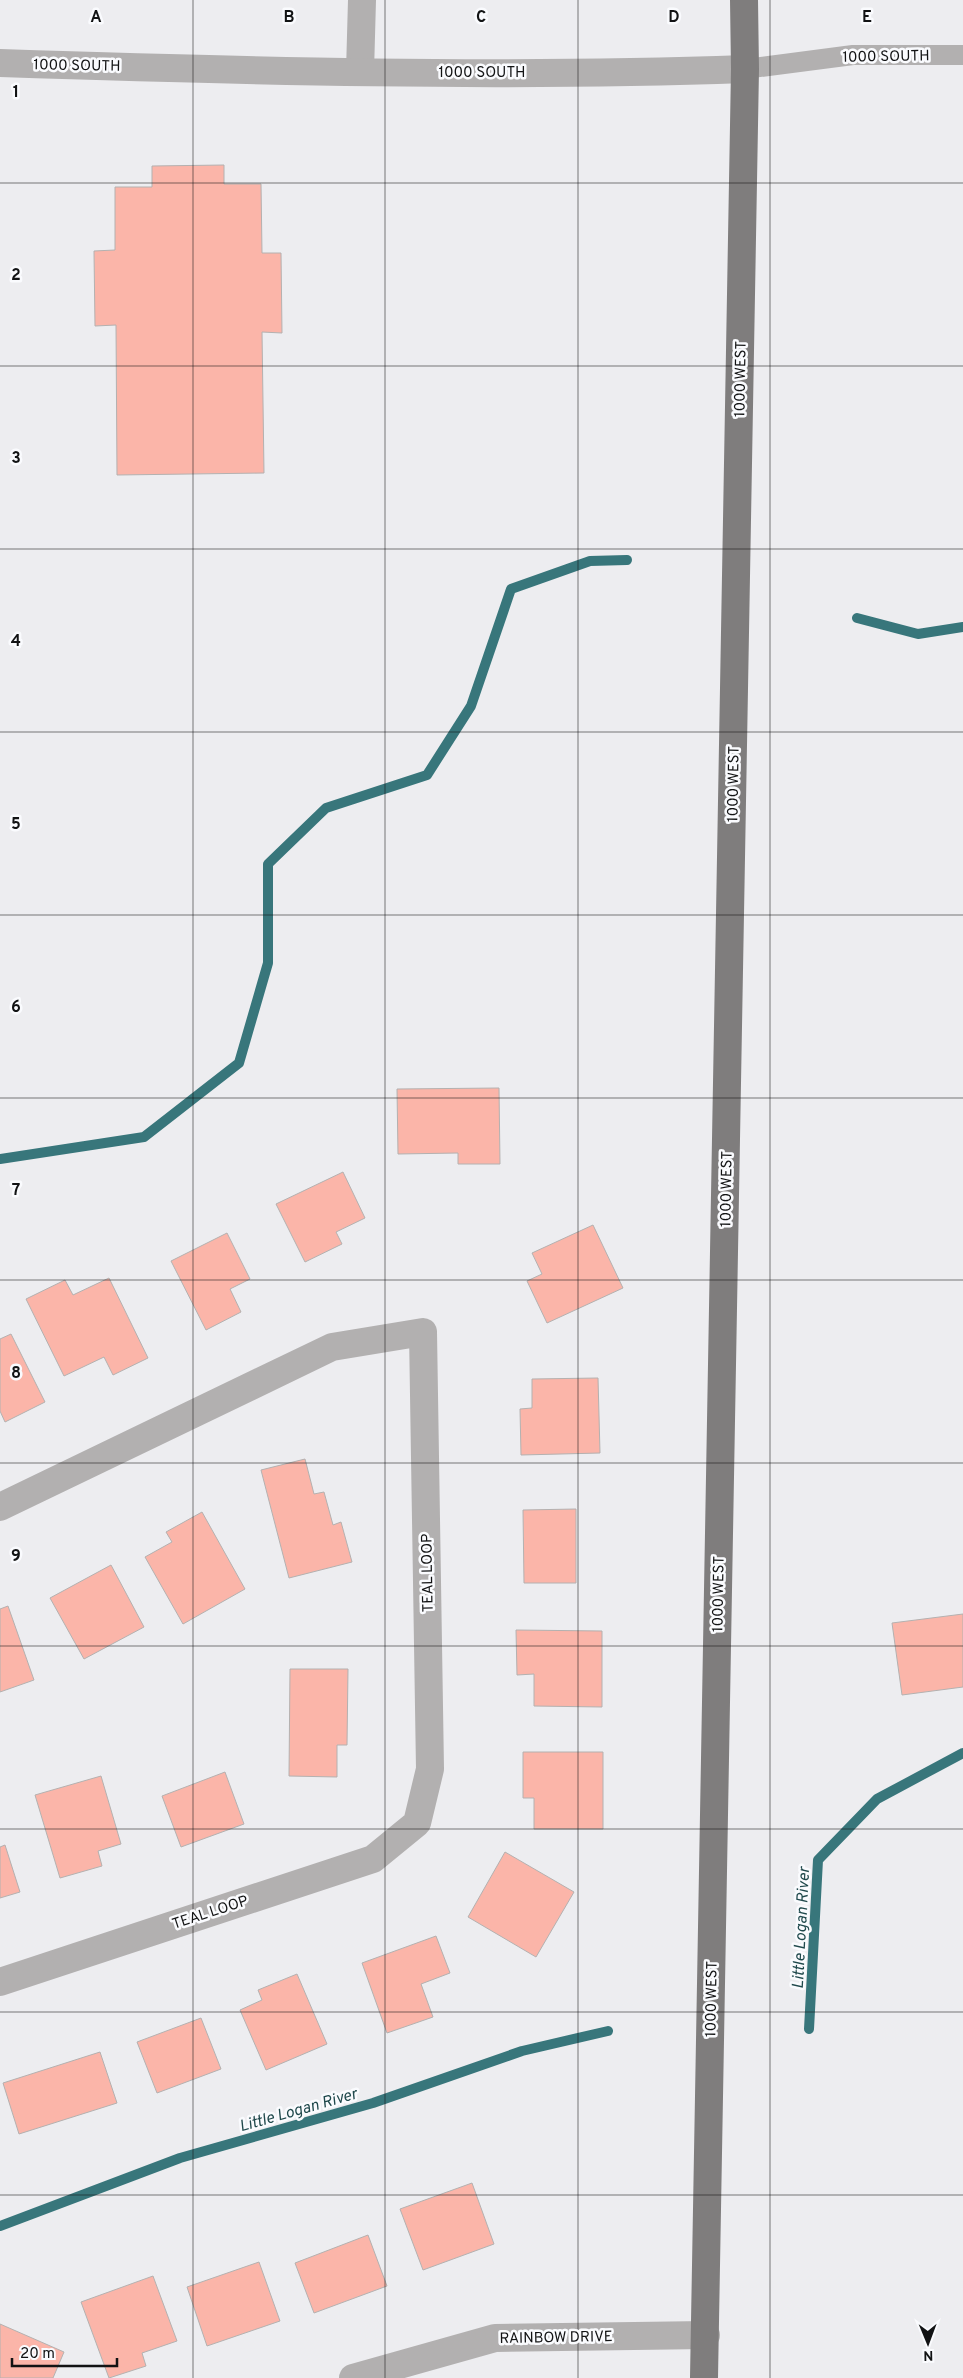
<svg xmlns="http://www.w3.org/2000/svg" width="963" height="2378" font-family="Overpass,sans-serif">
<rect width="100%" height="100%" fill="#ededf0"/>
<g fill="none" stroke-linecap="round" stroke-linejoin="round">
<!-- stream -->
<g stroke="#38767b" stroke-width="10">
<polyline points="857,618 918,634 963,627"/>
<polyline points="0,1159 144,1137 239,1063 268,963 268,864 326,808 427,775 471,706 511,589 590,561 627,560"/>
<polyline points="809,2029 818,1860 877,1799 963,1753"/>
<polyline points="0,2226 180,2158 373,2103 522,2051 608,2031"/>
</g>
</g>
<!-- building -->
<g fill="#fbb5a9" stroke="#b4b1b0">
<polygon points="224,165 224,184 261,184 262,253 281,253 282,333 262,332 264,473 117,475 116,325 95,326 94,251 115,250 115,187 152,187 152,166"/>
<polygon points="499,1088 500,1164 458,1164 458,1153 398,1154 397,1089"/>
<polygon points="343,1172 365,1218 336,1232 342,1244 305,1262 276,1204"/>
<polygon points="593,1225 623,1288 547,1323 527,1281 542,1274 532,1253"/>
<polygon points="227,1233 250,1279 230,1289 241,1312 206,1330 171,1261"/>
<polygon points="109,1278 148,1358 113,1375 104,1357 64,1376 26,1299 65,1280 73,1295"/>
<polygon points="11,1334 45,1402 5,1422 0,1411 0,1339"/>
<polygon points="598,1378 600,1453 521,1455 520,1409 532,1408 532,1379"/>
<polygon points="305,1459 314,1494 324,1492 333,1525 341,1522 352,1562 289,1578 261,1470"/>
<polygon points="576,1509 576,1583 524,1583 523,1510"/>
<polygon points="202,1512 245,1589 183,1624 145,1557 172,1542 166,1532"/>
<polygon points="111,1565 144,1627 84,1659 50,1598"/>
<polygon points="8,1606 34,1680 0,1692 0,1609"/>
<polygon points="963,1614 963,1687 902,1695 892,1623"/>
<polygon points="516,1630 602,1631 602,1707 534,1706 534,1674 517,1675"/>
<polygon points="290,1669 348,1669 347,1745 337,1745 337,1777 289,1776"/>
<polygon points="523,1752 603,1752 603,1829 534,1829 534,1798 523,1798"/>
<polygon points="225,1772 244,1824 181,1847 162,1796"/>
<polygon points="101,1776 121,1844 98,1851 102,1866 60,1878 35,1795"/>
<polygon points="5,1845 20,1892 0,1898 0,1847"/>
<polygon points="505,1852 574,1892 536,1957 468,1917"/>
<polygon points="436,1936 450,1973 421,1984 433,2017 387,2033 362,1963"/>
<polygon points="297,1974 327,2044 266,2070 240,2010 262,2000 258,1990"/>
<polygon points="201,2018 221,2069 157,2093 137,2042"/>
<polygon points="100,2052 117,2103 19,2134 3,2083"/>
<polygon points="472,2183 494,2244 423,2270 400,2209"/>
<polygon points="368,2235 387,2286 314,2313 295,2263"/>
<polygon points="259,2262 280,2321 207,2346 187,2287"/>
<polygon points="153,2276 177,2341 142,2353 146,2366 109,2378 81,2302"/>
<polygon points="0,2324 64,2352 53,2378 0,2378"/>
</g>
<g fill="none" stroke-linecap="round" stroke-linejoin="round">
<!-- service -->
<polyline stroke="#b2b0b0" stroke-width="20" points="745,69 853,55 963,55"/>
<!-- minor -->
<g stroke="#b2b0b0" stroke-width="28">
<polyline points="360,72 362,0"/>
<polyline points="0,1507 332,1347 423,1332 430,1769 417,1823 373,1859 0,1982"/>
<polyline points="353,2378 495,2338 706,2335"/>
</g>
<!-- tertiary -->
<path stroke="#b2b0b0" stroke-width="28" d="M 0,63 C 248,71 497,78 745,69"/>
<!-- primary -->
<polyline stroke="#7f7d7d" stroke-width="28" points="704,2378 745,69 744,0"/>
</g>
<!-- grid -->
<path fill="none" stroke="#121314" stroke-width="1" stroke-opacity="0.55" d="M 193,0 L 193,2378M 385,0 L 385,2378M 578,0 L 578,2378M 770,0 L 770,2378M 0,183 L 963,183M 0,366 L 963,366M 0,549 L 963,549M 0,732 L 963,732M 0,915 L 963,915M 0,1098 L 963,1098M 0,1280 L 963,1280M 0,1463 L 963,1463M 0,1646 L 963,1646M 0,1829 L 963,1829M 0,2012 L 963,2012M 0,2195 L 963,2195"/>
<g text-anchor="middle" stroke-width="5" stroke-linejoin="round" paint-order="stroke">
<!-- street labels -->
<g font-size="15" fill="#121314" stroke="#fafbfe">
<text transform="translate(886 56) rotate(-1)" y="5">1000 SOUTH</text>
<text transform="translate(77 65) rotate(1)" y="5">1000 SOUTH</text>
<text x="482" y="77">1000 SOUTH</text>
<text transform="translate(740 379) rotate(-89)" y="5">1000 WEST</text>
<text transform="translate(733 784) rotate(-89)" y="5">1000 WEST</text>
<text transform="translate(726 1189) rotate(-89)" y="5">1000 WEST</text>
<text transform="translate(427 1573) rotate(-91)" y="5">TEAL LOOP</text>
<text transform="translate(718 1594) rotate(-89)" y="5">1000 WEST</text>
<text transform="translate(210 1912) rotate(-18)" y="5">TEAL LOOP</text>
<text transform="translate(711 1999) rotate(-89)" y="5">1000 WEST</text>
<text transform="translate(556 2337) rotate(-1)" y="5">RAINBOW DRIVE</text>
</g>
<!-- water labels -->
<g font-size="16" font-style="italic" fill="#20494c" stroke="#fafbfe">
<text transform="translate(800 1928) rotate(-87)" y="6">Little Logan River</text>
<text transform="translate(298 2109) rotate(-16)" y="6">Little Logan River</text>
</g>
</g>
<g font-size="16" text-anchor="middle" font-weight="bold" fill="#121314" stroke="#fafbfe" stroke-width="5" stroke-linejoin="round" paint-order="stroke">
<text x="96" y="22">A</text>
<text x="289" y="22">B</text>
<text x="481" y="22">C</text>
<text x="674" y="22">D</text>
<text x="867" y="22">E</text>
<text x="16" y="97">1</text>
<text x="16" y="280">2</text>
<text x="16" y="463">3</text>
<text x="16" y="646">4</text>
<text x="16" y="829">5</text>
<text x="16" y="1012">6</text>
<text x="16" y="1195">7</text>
<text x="16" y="1378">8</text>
<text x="16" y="1561">9</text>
</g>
<!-- north arrow -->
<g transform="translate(928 2343) rotate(179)" stroke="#fafbfe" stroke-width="4" paint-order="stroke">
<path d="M0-4L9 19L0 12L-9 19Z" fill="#121314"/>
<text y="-8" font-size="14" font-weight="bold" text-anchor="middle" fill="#121314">N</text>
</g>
<!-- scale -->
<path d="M12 2358v8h105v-8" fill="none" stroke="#121314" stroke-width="2.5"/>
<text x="20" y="2358" font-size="15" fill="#121314" stroke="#fafbfe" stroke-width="4" paint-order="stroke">20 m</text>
</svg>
